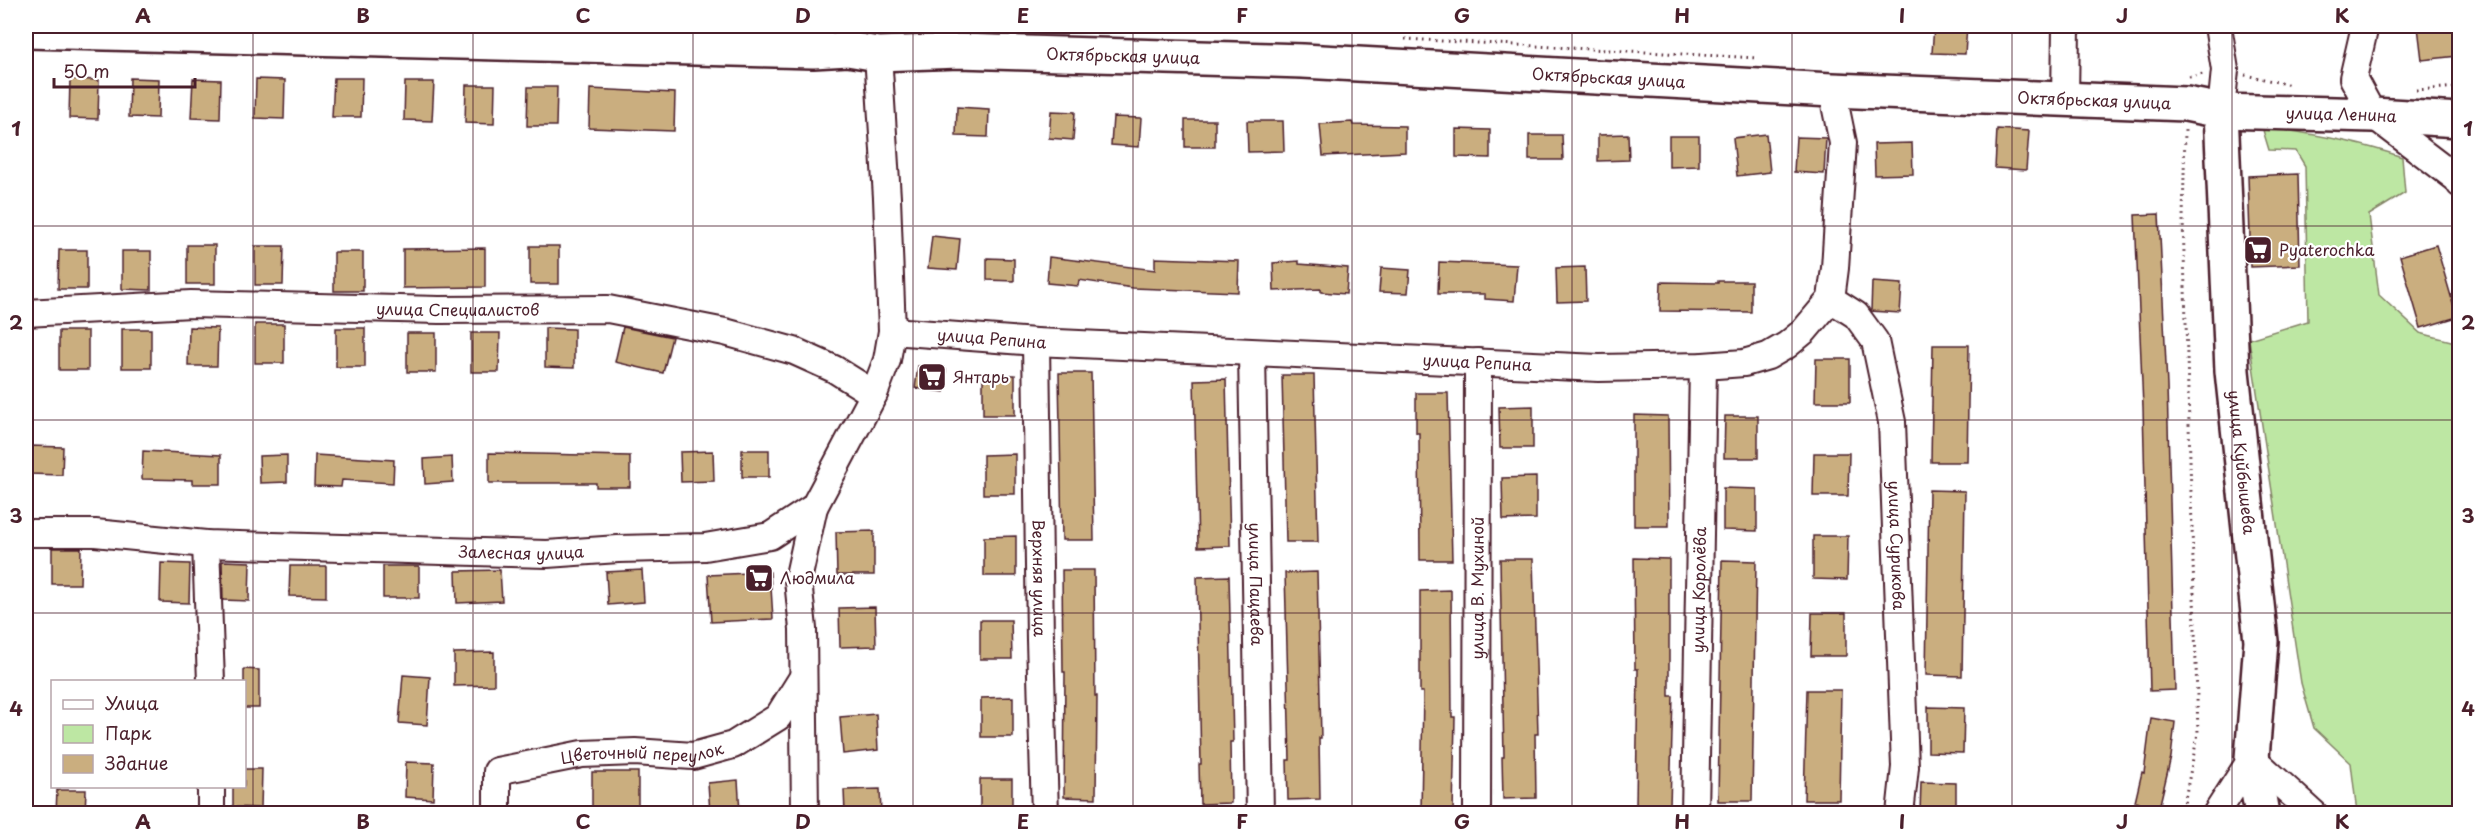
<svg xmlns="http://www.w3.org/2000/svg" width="2485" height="839" font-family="'Playpen Sans',sans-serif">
<rect width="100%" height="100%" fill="#fff"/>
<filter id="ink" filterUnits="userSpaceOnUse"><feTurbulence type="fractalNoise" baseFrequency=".0167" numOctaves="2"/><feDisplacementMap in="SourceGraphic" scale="12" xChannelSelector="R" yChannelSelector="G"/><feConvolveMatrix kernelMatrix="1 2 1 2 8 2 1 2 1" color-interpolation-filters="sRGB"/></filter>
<g filter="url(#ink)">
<!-- green -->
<path fill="#bde7a3" stroke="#848367" stroke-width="1.5" d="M 2262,127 C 2310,133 2356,141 2402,157 L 2405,193 L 2369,215 L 2379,295 L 2420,333 L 2459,343 L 2459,813 L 2357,813 L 2351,763 L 2314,728 L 2301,683 L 2249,339 L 2308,321 L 2305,166 L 2296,151 L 2269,150 Z"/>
<!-- building -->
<g fill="#caae7f" stroke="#4a1f2b" stroke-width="1.5">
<polygon points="1934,26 1967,26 1965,54 1932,53"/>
<polygon points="2453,26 2457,56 2422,60 2418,27"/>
<polygon points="130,78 159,79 158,118 129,117"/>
<polygon points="334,78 362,78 361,117 332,117"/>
<polygon points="70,79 99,80 98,119 69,118"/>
<polygon points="193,79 221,80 220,119 191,118"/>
<polygon points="256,79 285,80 284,119 255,118"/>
<polygon points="405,82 434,82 432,121 404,120"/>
<polygon points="466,85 495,85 494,124 465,123"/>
<polygon points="528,87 557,87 556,126 527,126"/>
<polygon points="590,89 675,93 674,131 589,128"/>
<polygon points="957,107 989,109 988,137 956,136"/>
<polygon points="1051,111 1075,112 1073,140 1049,138"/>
<polygon points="1113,117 1141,118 1139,147 1111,145"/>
<rect x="1185" y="120" width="30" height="27"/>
<polygon points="1247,121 1283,121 1284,151 1248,152"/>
<polygon points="1352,122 1353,125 1405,126 1405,152 1323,156 1320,124"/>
<polygon points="1456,129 1490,130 1490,158 1456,157"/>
<polygon points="1997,129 2029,131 2026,170 1995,168"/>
<polygon points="1628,134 1629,160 1598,161 1598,135"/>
<polygon points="1766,134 1770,172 1737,176 1733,138"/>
<polygon points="1529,135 1562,135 1563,160 1529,160"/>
<polygon points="1669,136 1699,136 1699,166 1669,167"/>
<polygon points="1796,137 1826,138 1824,174 1794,172"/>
<polygon points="1912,143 1913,174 1875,175 1874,144"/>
<polygon points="2298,174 2300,265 2251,267 2248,176"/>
<polygon points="2159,214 2167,386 2175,690 2150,691 2143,407 2135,215"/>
<polygon points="932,236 960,239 957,270 928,268"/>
<rect x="187" y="245" width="28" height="39"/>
<polygon points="2436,245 2457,317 2421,328 2400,256"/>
<polygon points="255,246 284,246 283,285 255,285"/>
<rect x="530" y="246" width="29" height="38"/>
<polygon points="485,248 485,287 403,288 403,249"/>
<polygon points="59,250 87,250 87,289 58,289"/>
<polygon points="122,251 151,251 151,290 122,289"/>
<rect x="334" y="252" width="29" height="39"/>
<polygon points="1049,257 1155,270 1155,258 1239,261 1238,292 1133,288 1079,280 1078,286 1047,283"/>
<polygon points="987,258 1014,259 1014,281 987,280"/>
<polygon points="1299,261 1299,264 1348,268 1346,294 1321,292 1321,289 1274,291 1273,263"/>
<polygon points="1439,262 1517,265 1514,301 1485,299 1485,294 1438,294"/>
<polygon points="1585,267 1586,301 1557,302 1556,268"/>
<polygon points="1381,268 1410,270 1408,293 1379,292"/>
<polygon points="1718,281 1751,281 1751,312 1660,311 1661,282 1718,283"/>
<polygon points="1872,282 1902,284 1900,313 1871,311"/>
<rect x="255" y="324" width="29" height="39"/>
<polygon points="189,327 218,328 217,366 188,366"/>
<polygon points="623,327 672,337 663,373 615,362"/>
<rect x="336" y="328" width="29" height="39"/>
<polygon points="545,328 574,329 574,368 545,367"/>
<rect x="122" y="329" width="29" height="39"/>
<rect x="59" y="331" width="29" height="39"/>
<rect x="407" y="333" width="29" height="39"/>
<polygon points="471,333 500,333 499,372 471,372"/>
<polygon points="1933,345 1969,345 1967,462 1931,462"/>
<polygon points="1816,359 1850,359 1850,402 1815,402"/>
<polygon points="918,366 946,370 944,392 915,388"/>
<polygon points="1059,373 1091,373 1094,540 1062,540"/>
<rect x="983" y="375" width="32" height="40"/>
<polygon points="1282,375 1314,375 1318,542 1286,542"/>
<polygon points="1226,379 1230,546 1198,547 1194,380"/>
<polygon points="1416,393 1448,393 1452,560 1420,560 1419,433 1416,433"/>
<polygon points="1533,406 1533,448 1500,448 1499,407"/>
<polygon points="1634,415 1668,416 1669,526 1634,526"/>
<polygon points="1725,416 1758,416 1758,458 1724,458"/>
<polygon points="30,446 63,447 62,475 29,474"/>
<rect x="742" y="450" width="27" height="27"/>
<polygon points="143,451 221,455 221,484 192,484 192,480 142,479"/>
<polygon points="713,451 714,481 681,482 680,452"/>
<polygon points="489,453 630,456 630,487 596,487 596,483 489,483"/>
<polygon points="1814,453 1849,453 1848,496 1813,496"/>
<polygon points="1015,454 1015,494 983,494 983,455"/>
<polygon points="287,455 287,482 260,483 259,456"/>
<polygon points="315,455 394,460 393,483 342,480 341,487 314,486"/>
<polygon points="452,457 453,482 425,484 424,459"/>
<polygon points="1536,477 1536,519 1503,520 1502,478"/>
<polygon points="1723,488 1757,489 1757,531 1723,530"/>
<polygon points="1929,490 1965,491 1962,676 1926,675"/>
<polygon points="874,531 874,575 837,575 836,532"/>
<polygon points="1016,536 1016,576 984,576 984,537"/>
<polygon points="1813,536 1848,536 1847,580 1813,579"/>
<polygon points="52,548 81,548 80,584 52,584"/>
<polygon points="1634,558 1669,559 1669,696 1673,696 1670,806 1636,806 1638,669 1635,669"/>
<polygon points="1500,559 1533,559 1538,734 1535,734 1536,798 1503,799 1502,757 1504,757"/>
<polygon points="1722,560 1756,561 1752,801 1718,801"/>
<polygon points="222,561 250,562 249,601 223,600"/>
<polygon points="161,563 190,564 189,603 160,602"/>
<polygon points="290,566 326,566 326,597 289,596"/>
<rect x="383" y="566" width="36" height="32"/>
<polygon points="500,570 502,601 457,603 456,571"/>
<polygon points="642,570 644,602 608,605 606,572"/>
<polygon points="1062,570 1094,570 1095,696 1097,696 1096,798 1064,797 1065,672 1063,672"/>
<polygon points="770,572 773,619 711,622 708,575"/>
<polygon points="1317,572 1321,738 1319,738 1320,799 1288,800 1287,760 1290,760 1285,573"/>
<polygon points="1229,576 1233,742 1230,742 1231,803 1200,804 1199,764 1201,764 1197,577"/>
<polygon points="1451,590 1452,717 1455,717 1453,813 1421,813 1423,692 1420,692 1420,591"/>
<polygon points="875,607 876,646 840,647 839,608"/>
<polygon points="1812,613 1846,613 1846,656 1811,656"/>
<polygon points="980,620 1011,620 1012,659 980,659"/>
<polygon points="494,652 494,685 454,686 454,653"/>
<polygon points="244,669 259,670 259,708 244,708"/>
<polygon points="403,675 430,677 427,725 399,723"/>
<polygon points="1807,690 1841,690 1839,800 1804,800"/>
<polygon points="1013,697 1013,737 981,737 981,698"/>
<polygon points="1928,707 1964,708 1963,753 1928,752"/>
<polygon points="876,714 878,750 843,754 840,717"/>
<polygon points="2151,718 2175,722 2171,757 2159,808 2135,802 2142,772 2144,773"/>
<polygon points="406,762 434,763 433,799 405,797"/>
<polygon points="244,769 262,769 261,808 233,807 233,786 244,786"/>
<rect x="592" y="772" width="46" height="35"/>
<rect x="980" y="779" width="32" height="34"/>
<polygon points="738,780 740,813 710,813 708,783"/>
<polygon points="1921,782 1956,783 1956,813 1920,813"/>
<polygon points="880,789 881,813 845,813 844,790"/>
<polygon points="57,790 86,790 85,813 56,813"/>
</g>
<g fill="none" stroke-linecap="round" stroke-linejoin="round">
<!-- minor casing -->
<g stroke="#4a1f2b" stroke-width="30">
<g id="minor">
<polyline points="2218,26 2225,70 2221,111"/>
<polyline points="2365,26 2353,78 2373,115 2457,179 2460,184"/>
<polyline points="2065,100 2066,26"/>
<path id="s1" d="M 1831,299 L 1856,315 L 1875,341 L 1892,422 L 1905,767 L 1900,814"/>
<path id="s2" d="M 26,313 L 191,304 L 439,310 L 608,309 L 725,332 L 794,351 L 834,369 L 874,394"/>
<path id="s3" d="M 892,331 L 1036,342 L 1599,368 L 1703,366 L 1744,363 L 1768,356 L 1787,345 L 1804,331 L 1831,299 L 1835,268 L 1843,143 L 1832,90"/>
<path id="s4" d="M 1036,342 L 1040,640 L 1045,814"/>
<path id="s5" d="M 1252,353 L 1260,814"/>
<path id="s6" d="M 26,533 L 95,533 L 206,544 L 547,554 L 618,549 L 705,547 L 770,536 L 814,507 L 874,394 L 887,360 L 892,331 L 887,198 L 878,54"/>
<polyline points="206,544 211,682"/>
<polyline points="211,814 211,786"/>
<path id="s7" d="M 497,814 L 497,771 L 582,754 L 635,752 L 693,756 L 733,745 L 778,717 L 803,677"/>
<polyline points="805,814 803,629 798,580 814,507"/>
<path id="s8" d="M 1477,814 L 1478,362"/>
<path id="s9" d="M 1695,814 L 1703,366"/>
<polyline points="2216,814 2252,758 2314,814"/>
</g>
</g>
<!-- major casing -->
<g stroke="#4a1f2b" stroke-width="38">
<g id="major">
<path id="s10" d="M 26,31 L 813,51 L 848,49 L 878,54 L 959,51 L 1303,61 L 1832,90 L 2186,104 L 2221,111 L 2373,115 L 2460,120"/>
<path id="s11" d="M 2221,111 L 2232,371 L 2261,641 L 2252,758 L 2262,814"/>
</g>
</g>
<!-- path -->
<g stroke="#4a1f2b" stroke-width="3" stroke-dasharray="1.5 4.5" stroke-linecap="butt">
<polyline points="1047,26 1086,27"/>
<polyline points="1405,39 1757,58"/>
<polyline points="2245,75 2291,85"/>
<polyline points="2189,77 2203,74"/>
<polyline points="2416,90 2460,87"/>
<polyline points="2182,814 2198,733 2183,219 2185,130"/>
</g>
<!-- minor -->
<use href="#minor" stroke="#fff" stroke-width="26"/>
<!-- major -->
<use href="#major" stroke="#fff" stroke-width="33"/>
</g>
</g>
<!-- grid -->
<path fill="none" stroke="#4a1f2b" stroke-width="1.5" stroke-opacity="0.55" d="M 253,26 L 253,814M 473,26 L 473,814M 693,26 L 693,814M 913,26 L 913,814M 1133,26 L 1133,814M 1352,26 L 1352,814M 1572,26 L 1572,814M 1792,26 L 1792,814M 2012,26 L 2012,814M 2232,26 L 2232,814M 26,226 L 2460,226M 26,420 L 2460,420M 26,613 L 2460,613"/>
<!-- icons -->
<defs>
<g id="supermarket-square" transform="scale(1.5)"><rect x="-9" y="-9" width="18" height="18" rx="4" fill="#4a1f2b" stroke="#fff"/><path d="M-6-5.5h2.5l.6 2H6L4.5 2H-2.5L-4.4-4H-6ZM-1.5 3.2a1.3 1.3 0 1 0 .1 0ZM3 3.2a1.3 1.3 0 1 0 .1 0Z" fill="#fff"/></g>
</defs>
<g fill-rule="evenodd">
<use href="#supermarket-square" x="2258" y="250"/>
<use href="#supermarket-square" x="932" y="377"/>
<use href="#supermarket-square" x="759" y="578"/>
</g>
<g text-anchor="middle" stroke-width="4.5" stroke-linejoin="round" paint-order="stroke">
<!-- street labels -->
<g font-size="16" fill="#4a1f2b" stroke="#fff">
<text dy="6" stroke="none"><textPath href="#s10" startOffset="1098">Октябрьская улица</textPath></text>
<text dy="6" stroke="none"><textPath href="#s10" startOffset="1584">Октябрьская улица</textPath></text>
<text dy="6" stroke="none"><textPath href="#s10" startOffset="2070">Октябрьская улица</textPath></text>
<text dy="6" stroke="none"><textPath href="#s10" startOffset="2318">улица Ленина</textPath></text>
<text dy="6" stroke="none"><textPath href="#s2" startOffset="432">улица Специалистов</textPath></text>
<text dy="6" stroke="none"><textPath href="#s3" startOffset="100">улица Репина</textPath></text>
<text dy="6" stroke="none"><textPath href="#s3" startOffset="586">улица Репина</textPath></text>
<text dy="6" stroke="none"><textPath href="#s11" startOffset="352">улица Куйбышева</textPath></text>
<text dy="6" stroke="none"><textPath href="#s1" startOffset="268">улица Сурикова</textPath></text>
<text dy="6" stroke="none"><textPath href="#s6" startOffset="496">Залесная улица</textPath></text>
<text dy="6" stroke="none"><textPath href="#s4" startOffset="236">Верхняя улица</textPath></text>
<text dy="6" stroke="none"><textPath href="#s5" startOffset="231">улица Пацаева</textPath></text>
<text dy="6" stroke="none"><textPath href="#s8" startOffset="226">улица В. Мухиной</textPath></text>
<text dy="6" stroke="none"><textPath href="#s9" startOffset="224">улица Королёва</textPath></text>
<text dy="6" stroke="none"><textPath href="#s7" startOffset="190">Цветочный переулок</textPath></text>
</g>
<!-- poi labels -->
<g font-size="16" fill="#4a1f2b" stroke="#fff" text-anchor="start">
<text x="2279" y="256">Pyaterochka</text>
<text x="953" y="383">Янтарь</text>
<text x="780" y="584">Людмила</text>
</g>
</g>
<!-- margin -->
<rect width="2485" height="839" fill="none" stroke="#fff" stroke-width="66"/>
<!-- legend -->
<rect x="51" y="680" width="195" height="108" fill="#ffffff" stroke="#b7a5aa" stroke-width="1.5"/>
<rect x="63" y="700" width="30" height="9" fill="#ffffff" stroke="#b7a5aa" stroke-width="1.5"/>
<text x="105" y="710" font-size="18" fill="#4a1f2b">Улица</text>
<rect x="63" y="725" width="30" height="18" fill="#bde7a3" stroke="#b7a5aa" stroke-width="1.5"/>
<text x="105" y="740" font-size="18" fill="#4a1f2b">Парк</text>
<rect x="63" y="755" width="30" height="18" fill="#caae7f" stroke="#b7a5aa" stroke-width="1.5"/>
<text x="105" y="770" font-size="18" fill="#4a1f2b">Здание</text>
<!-- scale -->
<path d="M54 78v9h141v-9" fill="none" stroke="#4a1f2b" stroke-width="3"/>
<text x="63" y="78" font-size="18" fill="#4a1f2b" stroke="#ffffff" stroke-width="4.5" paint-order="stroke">50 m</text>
<rect x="33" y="33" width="2419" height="773" fill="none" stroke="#4a1f2b" stroke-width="2"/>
<g font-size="20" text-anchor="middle" font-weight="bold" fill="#4a1f2b">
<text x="143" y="23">A</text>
<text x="363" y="23">B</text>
<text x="583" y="23">C</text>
<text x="803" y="23">D</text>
<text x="1023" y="23">E</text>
<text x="1242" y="23">F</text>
<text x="1462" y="23">G</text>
<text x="1682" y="23">H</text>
<text x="1902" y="23">I</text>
<text x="2122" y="23">J</text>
<text x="2342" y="23">K</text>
<text x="16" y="136">1</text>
<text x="2468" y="136">1</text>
<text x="16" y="330">2</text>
<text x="2468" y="330">2</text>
<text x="16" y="523">3</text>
<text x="2468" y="523">3</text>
<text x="16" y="716">4</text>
<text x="2468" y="716">4</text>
<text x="143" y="829">A</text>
<text x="363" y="829">B</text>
<text x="583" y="829">C</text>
<text x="803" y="829">D</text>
<text x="1023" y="829">E</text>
<text x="1242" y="829">F</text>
<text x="1462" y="829">G</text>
<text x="1682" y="829">H</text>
<text x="1902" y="829">I</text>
<text x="2122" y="829">J</text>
<text x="2342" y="829">K</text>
</g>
</svg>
